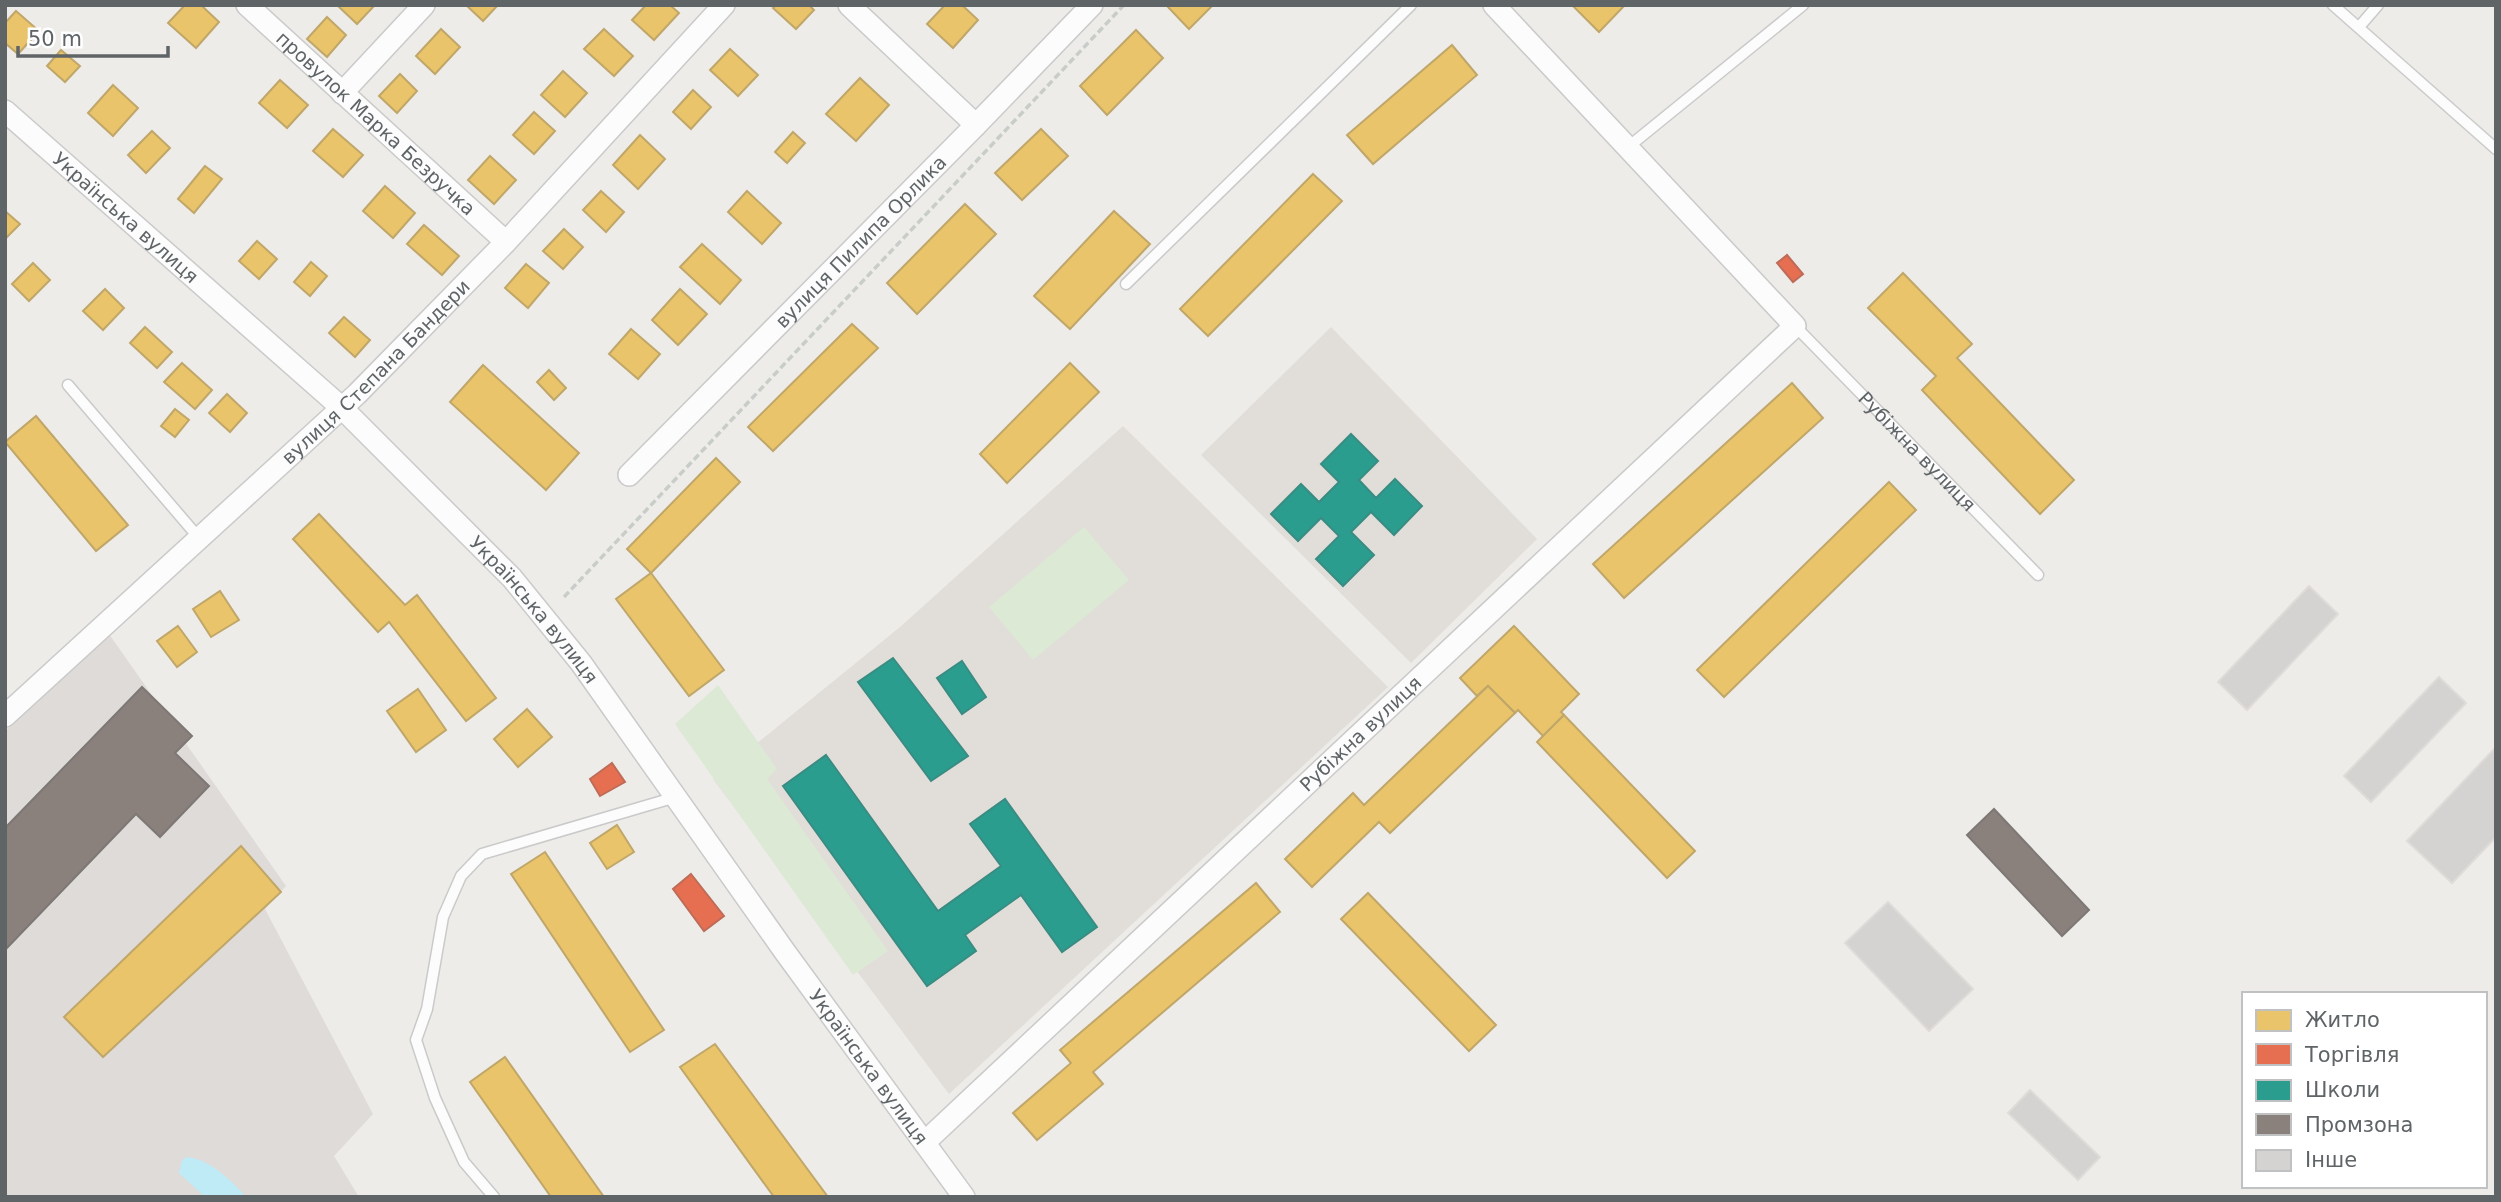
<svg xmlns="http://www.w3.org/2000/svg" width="2501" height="1202" font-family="'DejaVu Sans',sans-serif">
<rect width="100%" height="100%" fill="#eeece9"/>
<!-- industrial -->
<polygon fill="#dedbd9" points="109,634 286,886 265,909 373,1114 334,1156 359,1197 5,1197 5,731"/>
<!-- education -->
<g fill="#e1ded9">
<polygon points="1331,327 1537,539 1411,663 1201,455"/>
<polygon points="1123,426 1388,687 949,1094 713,779 900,627"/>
</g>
<!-- green -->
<g fill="#dce9d5">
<polygon points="1084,527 1129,580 1033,660 989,607"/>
<polygon points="718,685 777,769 767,779 888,951 853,975 675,724"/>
</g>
<!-- water -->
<path fill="#bfebf6" d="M 188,1157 C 210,1160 231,1180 246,1197 L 205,1197 L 179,1173 L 182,1160 Z"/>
<!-- homes -->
<g fill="#e9c46a" stroke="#c0a769" stroke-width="2">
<polygon points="185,5 201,5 219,22 196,48 168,23"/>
<polygon points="337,5 375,5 357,24"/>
<polygon points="466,5 498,5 483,21"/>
<polygon points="646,5 670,5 679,13 654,40 632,20"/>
<polygon points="776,5 809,5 814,10 796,29 773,8"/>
<polygon points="945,5 962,5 978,20 953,48 927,24"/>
<polygon points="1166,5 1213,5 1189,29"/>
<polygon points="1572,5 1625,5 1599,32"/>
<polygon points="16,11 39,31 18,54 5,43 5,23"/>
<polygon points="327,17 346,35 327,57 307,39"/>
<polygon points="441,29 460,47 435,74 416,56"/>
<polygon points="604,29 633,56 614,76 584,49"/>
<polygon points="1136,30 1163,58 1107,115 1080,86"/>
<polygon points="1452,45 1477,75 1373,164 1347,135"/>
<polygon points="730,49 758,75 738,96 710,70"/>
<polygon points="61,50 80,66 65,82 47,66"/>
<polygon points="563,71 587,93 565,117 541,95"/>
<polygon points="400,74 417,91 397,113 379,96"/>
<polygon points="860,78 889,105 856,141 826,114"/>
<polygon points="280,80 308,105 287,128 259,103"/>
<polygon points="113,85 138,108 113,136 88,113"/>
<polygon points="693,90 711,107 691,129 673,112"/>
<polygon points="534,112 555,131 534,154 513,135"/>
<polygon points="333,129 363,155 343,177 313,151"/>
<polygon points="1041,129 1068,156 1022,200 995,173"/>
<polygon points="152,131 170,148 146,173 128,155"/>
<polygon points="793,132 805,143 787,163 775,152"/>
<polygon points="640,135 665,159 638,189 613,165"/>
<polygon points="490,156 516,180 494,204 468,180"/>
<polygon points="205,166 222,179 194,213 178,199"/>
<polygon points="1313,174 1342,201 1208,336 1180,309"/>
<polygon points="385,186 415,213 393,238 363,211"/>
<polygon points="601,191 624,212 606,232 583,210"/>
<polygon points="747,191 781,223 762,244 728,212"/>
<polygon points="965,204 996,234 917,314 887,283"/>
<polygon points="5,211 20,224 5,239"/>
<polygon points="1114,211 1150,244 1070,329 1034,296"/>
<polygon points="424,225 459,256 442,275 407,244"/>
<polygon points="564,229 583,247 563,269 543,251"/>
<polygon points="257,241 277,259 259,279 239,261"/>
<polygon points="702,244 741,280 720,304 680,267"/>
<polygon points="311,262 327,276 310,296 294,282"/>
<polygon points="33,263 50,280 29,301 12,284"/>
<polygon points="526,264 549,283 528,308 505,288"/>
<polygon points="1903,273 1972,344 1957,358 2074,480 2040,514 1922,390 1936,376 1868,308"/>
<polygon points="105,289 124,308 103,330 83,311"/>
<polygon points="680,289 707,314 678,345 652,320"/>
<polygon points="344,317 370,340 355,357 329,333"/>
<polygon points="852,324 878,348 773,451 748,427"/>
<polygon points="145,327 172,352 157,368 130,343"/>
<polygon points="631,329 660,354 638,379 609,354"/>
<polygon points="182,363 212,390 195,409 164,382"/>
<polygon points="1070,363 1099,392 1007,483 980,454"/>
<polygon points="483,365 579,453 546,490 450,402"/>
<polygon points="549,370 566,388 554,400 537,382"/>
<polygon points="1792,383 1823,418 1624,598 1593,564"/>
<polygon points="227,394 247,413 230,432 209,413"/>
<polygon points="175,409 189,420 175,437 161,426"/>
<polygon points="36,416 128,525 96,551 5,442"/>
<polygon points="716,458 740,482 651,573 627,549"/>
<polygon points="1889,482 1916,510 1724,697 1697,670"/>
<polygon points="319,514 405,605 417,595 496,698 466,721 389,622 378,632 293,539"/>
<polygon points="651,573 724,670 689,696 616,599"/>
<polygon points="220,591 239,620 211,637 193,609"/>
<polygon points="178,626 197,652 177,667 157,641"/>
<polygon points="1514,626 1579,694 1561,712 1564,715 1543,736 1518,710 1515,713 1488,686 1477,696 1460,678"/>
<polygon points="1488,686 1515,713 1390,833 1379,822 1312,887 1285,859 1353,793 1364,805"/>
<polygon points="418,689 446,730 416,752 387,711"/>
<polygon points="527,709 552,737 518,767 494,739"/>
<polygon points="1564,715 1695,851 1667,878 1537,742"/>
<polygon points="617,825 634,852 607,869 590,843"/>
<polygon points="241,846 281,892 103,1057 64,1017"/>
<polygon points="545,852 664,1030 630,1052 511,874"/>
<polygon points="1256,883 1280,912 1093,1072 1103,1084 1037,1140 1013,1113 1071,1063 1060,1050"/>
<polygon points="1368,893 1496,1025 1469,1051 1341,919"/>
<polygon points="715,1044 828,1197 774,1197 680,1067"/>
<polygon points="505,1057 604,1197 551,1197 470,1082"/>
</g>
<!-- shops -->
<g fill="#e76f51" stroke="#be6c58" stroke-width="2">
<polygon points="1787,255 1803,274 1793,282 1777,263"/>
<polygon points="612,763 625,782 600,796 590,779"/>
<polygon points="691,874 724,916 704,931 673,889"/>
</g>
<!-- schools -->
<g fill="#2a9d8f" stroke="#3a8c83" stroke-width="2">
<polygon points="1351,434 1378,461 1359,480 1376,498 1395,479 1422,506 1394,535 1371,512 1351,532 1374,555 1343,586 1316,559 1339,536 1321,518 1298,541 1271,514 1301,484 1319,502 1339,482 1321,464"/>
<polygon points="893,658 968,756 931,781 858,682"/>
<polygon points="962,661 986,697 962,714 937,678"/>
<polygon points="826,755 938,911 1001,866 970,824 1005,799 1097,927 1062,952 1021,895 965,935 976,951 927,986 783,786"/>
</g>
<!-- industry -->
<g fill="#8a817c" stroke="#7d7876" stroke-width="2">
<polygon points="142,687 192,736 175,753 209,786 160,837 136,814 5,950 5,828"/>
<polygon points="1994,809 2089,910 2062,936 1967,835"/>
</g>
<!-- building -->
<g fill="#d5d3d2" stroke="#dedbd8" stroke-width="2">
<polygon points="2309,586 2338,614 2247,710 2218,682"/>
<polygon points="2439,677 2466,703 2371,802 2344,776"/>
<polygon points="2496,747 2496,837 2452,883 2407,841"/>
<polygon points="1888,902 1973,989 1929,1031 1845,943"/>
<polygon points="2030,1090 2100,1157 2078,1180 2008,1113"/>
</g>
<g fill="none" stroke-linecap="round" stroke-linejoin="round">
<!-- service casing -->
<g stroke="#cacaca" stroke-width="13">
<g id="service">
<polyline points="2333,5 2496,149"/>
<polyline points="2359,27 2378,5"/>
<polyline points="1627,148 1803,5"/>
<polyline points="1126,284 1411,5"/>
<path id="s1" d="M 1795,326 L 2038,575"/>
<polyline points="68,385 199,538"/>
<polyline points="494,1197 464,1162 435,1098 416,1040 427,1009 443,917 461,876 482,854 676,797"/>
</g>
</g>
<!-- minor casing -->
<g stroke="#cacaca" stroke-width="24">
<g id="minor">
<path id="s2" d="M 247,5 L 506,242"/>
<polyline points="849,5 976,125"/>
<polyline points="342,93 424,5"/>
<path id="s3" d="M 5,111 L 342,408 L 512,578 L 581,663 L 785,952 L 964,1197"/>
<path id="s4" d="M 629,475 L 976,125 L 1092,5"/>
<path id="s5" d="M 5,716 L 357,394 L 506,242 L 724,5"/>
<path id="s6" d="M 925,1142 L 1795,326 L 1494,5"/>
</g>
</g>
<!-- path -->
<polyline stroke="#c9cdca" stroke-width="3.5" stroke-dasharray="7 3.5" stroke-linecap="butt" points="564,597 1124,5"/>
<!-- service -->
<use href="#service" stroke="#fcfcfc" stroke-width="10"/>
<!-- minor -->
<use href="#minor" stroke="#fcfcfc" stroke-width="21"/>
</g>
<g text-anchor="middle" stroke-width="7" stroke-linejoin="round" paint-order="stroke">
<!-- street labels -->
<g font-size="19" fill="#5f6467" stroke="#fff">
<text dy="7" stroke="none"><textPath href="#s2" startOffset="175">провулок Марка Безручка</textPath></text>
<text dy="7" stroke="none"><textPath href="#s3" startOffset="161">Українська вулиця</textPath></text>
<text dy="7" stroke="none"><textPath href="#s4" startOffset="329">вулиця Пилипа Орлика</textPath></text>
<text dy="7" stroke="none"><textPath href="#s5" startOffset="506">вулиця Степана Бандери</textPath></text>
<text dy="7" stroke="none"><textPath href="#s1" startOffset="175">Рубіжна вулиця</textPath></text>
<text dy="7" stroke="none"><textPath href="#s3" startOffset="728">Українська вулиця</textPath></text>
<text dy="7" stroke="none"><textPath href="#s6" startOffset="597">Рубіжна вулиця</textPath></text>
<text dy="7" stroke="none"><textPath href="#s3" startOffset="1295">Українська вулиця</textPath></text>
</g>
</g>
<!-- border -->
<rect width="2501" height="1202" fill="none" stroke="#5f6467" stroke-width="14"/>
<!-- legend -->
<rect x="2242" y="992" width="245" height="196" fill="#ffffff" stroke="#bfc1c2" stroke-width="2"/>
<rect x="2256" y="1010" width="35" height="21" fill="#e9c46a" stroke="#bfc1c2" stroke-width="2"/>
<text x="2305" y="1027" font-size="21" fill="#5f6467">Житло</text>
<rect x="2256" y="1044" width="35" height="21" fill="#e76f51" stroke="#bfc1c2" stroke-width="2"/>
<text x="2305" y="1062" font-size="21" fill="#5f6467">Торгівля</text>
<rect x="2256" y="1080" width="35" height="21" fill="#2a9d8f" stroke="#bfc1c2" stroke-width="2"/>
<text x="2305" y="1097" font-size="21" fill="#5f6467">Школи</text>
<rect x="2256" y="1114" width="35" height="21" fill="#8a817c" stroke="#bfc1c2" stroke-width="2"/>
<text x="2305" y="1132" font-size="21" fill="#5f6467">Промзона</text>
<rect x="2256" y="1150" width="35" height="21" fill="#d5d3d2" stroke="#bfc1c2" stroke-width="2"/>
<text x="2305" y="1167" font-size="21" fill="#5f6467">Інше</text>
<!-- scale -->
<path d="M18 46v10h150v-10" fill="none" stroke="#5f6467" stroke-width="3.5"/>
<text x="28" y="46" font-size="21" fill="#5f6467" stroke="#ffffff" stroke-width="5" paint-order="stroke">50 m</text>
</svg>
